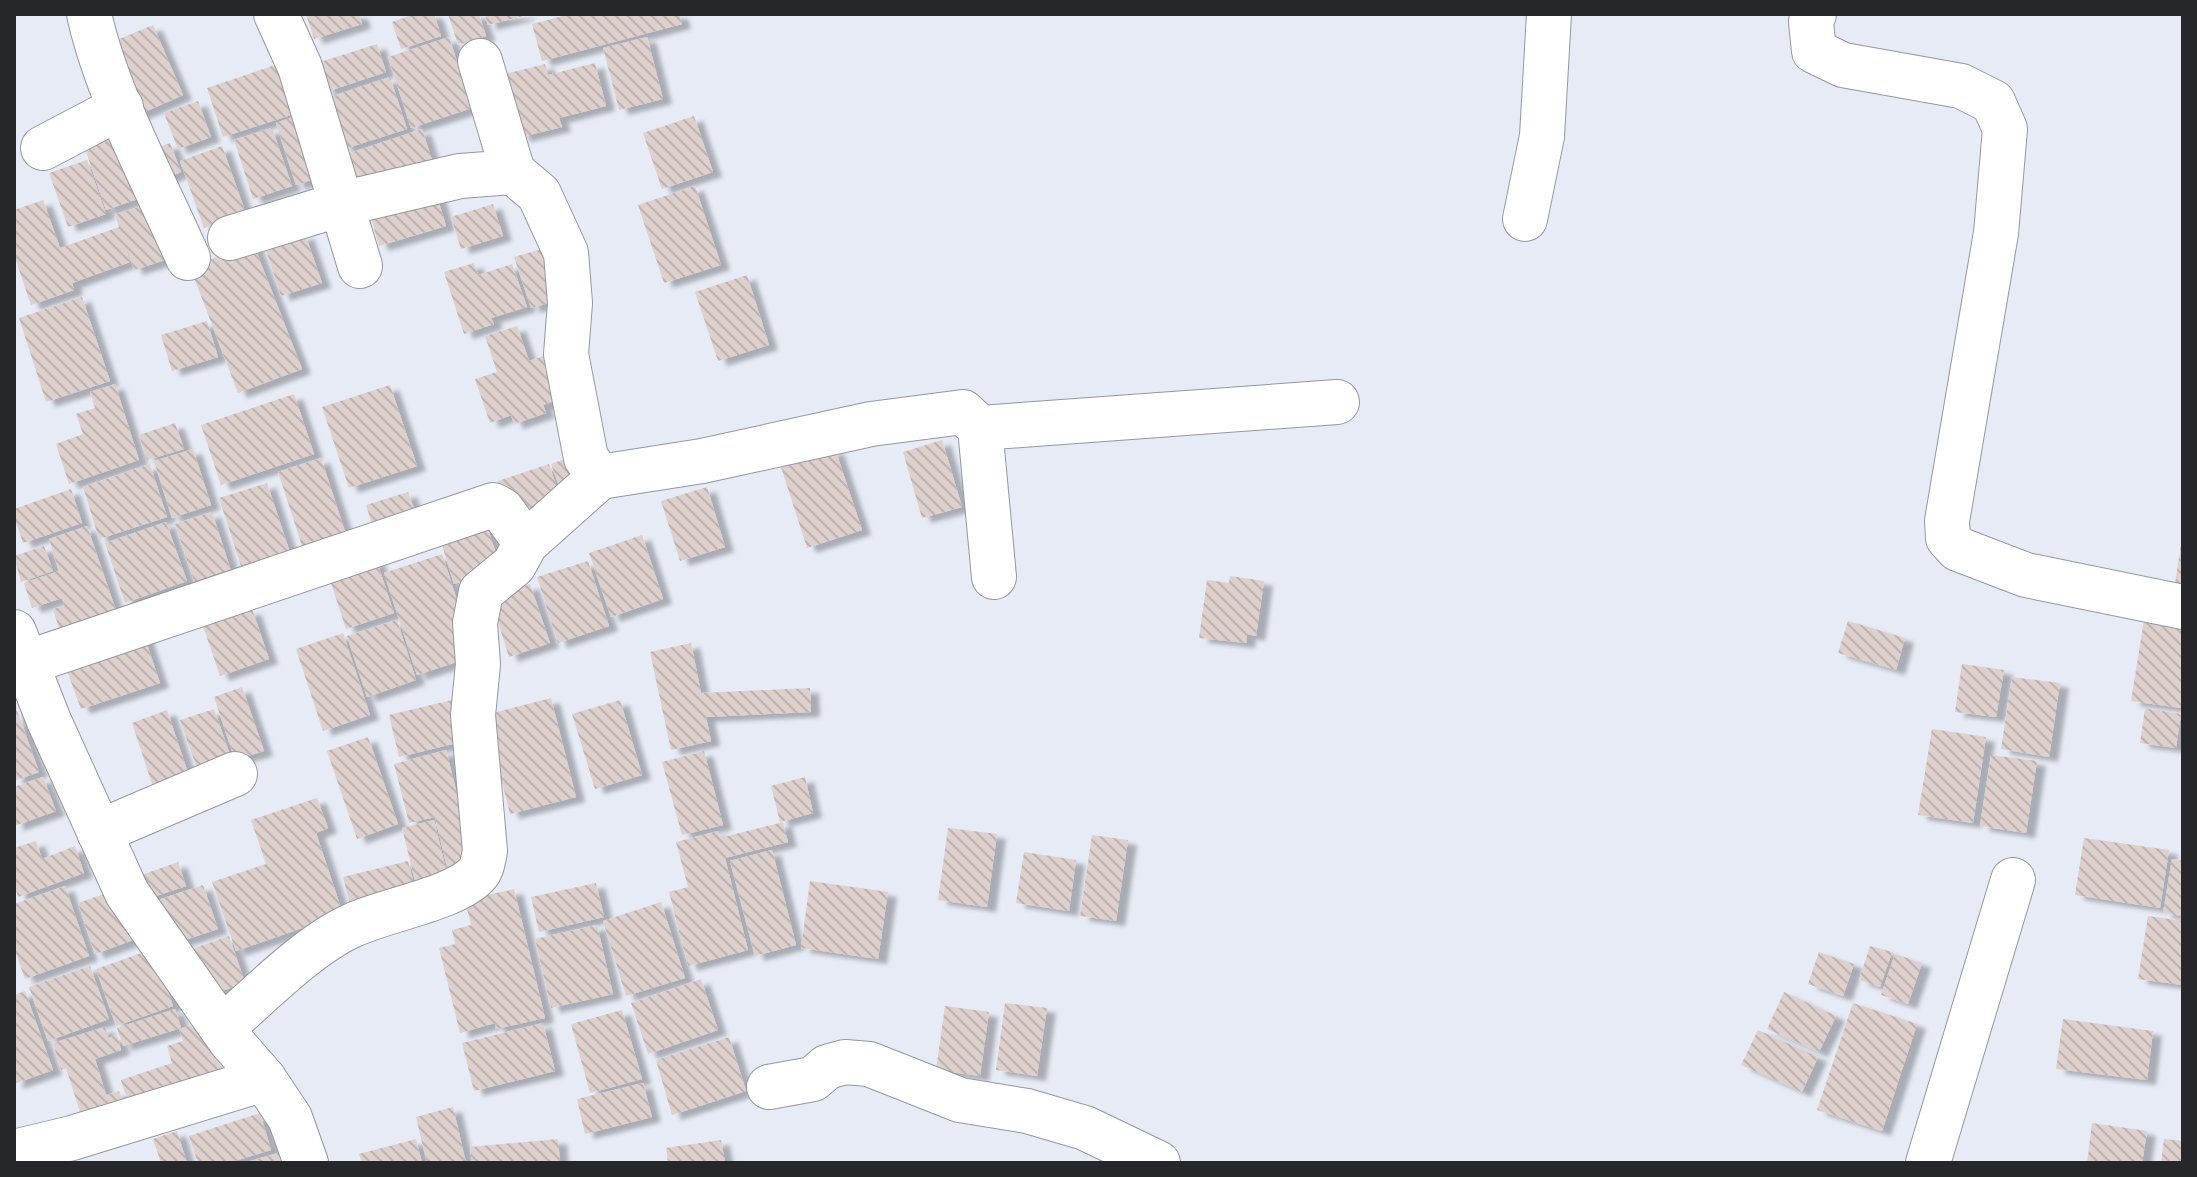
<svg xmlns="http://www.w3.org/2000/svg" width="2197" height="1177" font-family="Inter,sans-serif">
<defs>
<pattern id="building-back-hatch" width="6" height="6" patternUnits="userSpaceOnUse" patternTransform="scale(2)"><rect width="6" height="6" fill="#ddd0cd"/><path d="M-1 5l2 2M0 0l6 6M5-1l2 2" fill="none" stroke="#beb3b0"/></pattern>
<filter id="shadow"><feDropShadow dx="9" dy="5" stdDeviation="2" flood-color="#0004"/></filter>
</defs>
<rect width="100%" height="100%" fill="#e7ebf5"/>
<!-- building -->
<g fill="url(#building-back-hatch)" filter="url(#shadow)">
<polygon points="306,14 359,14 362,24 314,39"/>
<polygon points="415,14 434,14 441,36 401,49 392,22"/>
<polygon points="448,14 479,14 486,36 458,45"/>
<polygon points="485,14 527,14 527,15 488,25"/>
<polygon points="571,14 679,14 682,24 542,61 532,24"/>
<polygon points="153,25 183,95 131,118 100,47"/>
<polygon points="449,37 472,108 411,128 388,57"/>
<polygon points="647,37 663,99 619,110 603,48"/>
<polygon points="377,44 386,72 326,92 317,63"/>
<polygon points="281,63 297,113 223,137 207,88"/>
<polygon points="595,63 606,106 559,118 562,127 521,137 505,74 545,64 548,75"/>
<polygon points="390,77 407,129 344,149 327,98"/>
<polygon points="198,101 211,137 178,149 164,113"/>
<polygon points="307,112 327,175 296,185 276,123"/>
<polygon points="694,116 713,172 662,189 643,133"/>
<polygon points="121,123 146,196 106,210 81,137"/>
<polygon points="272,128 292,186 253,199 234,140"/>
<polygon points="422,129 436,173 361,197 347,154"/>
<polygon points="170,143 181,172 157,182 146,152"/>
<polygon points="222,146 246,214 204,228 180,161"/>
<polygon points="87,160 106,214 68,227 49,173"/>
<polygon points="695,186 721,265 664,283 638,205"/>
<polygon points="435,190 446,226 379,246 369,210"/>
<polygon points="43,200 60,248 119,227 115,215 158,200 177,256 134,270 126,247 130,262 72,283 74,290 31,305 14,255 14,210"/>
<polygon points="493,204 503,236 461,249 451,217"/>
<polygon points="305,234 322,283 281,296 265,247"/>
<polygon points="253,243 302,369 238,393 190,267"/>
<polygon points="542,249 560,300 531,308 514,257"/>
<polygon points="474,263 478,275 512,264 527,307 491,318 494,324 464,334 444,272"/>
<polygon points="747,275 769,345 718,361 695,292"/>
<polygon points="82,297 110,381 46,402 19,318"/>
<polygon points="207,321 218,357 172,371 161,335"/>
<polygon points="517,326 529,361 549,354 563,398 543,405 546,413 514,424 511,415 490,423 475,379 497,372 485,336"/>
<polygon points="115,384 139,460 69,484 56,444 83,434 76,414 95,408 90,392"/>
<polygon points="390,385 417,466 349,488 322,407"/>
<polygon points="294,394 314,454 221,485 201,425"/>
<polygon points="175,423 184,449 147,460 139,435"/>
<polygon points="942,440 962,507 922,518 903,452"/>
<polygon points="193,449 211,505 172,518 154,461"/>
<polygon points="835,449 862,530 807,548 781,467"/>
<polygon points="574,456 585,487 562,494 551,464"/>
<polygon points="321,458 349,544 306,558 278,472"/>
<polygon points="150,464 167,517 99,539 83,487"/>
<polygon points="549,464 562,504 511,520 498,481"/>
<polygon points="267,483 294,565 246,582 219,498"/>
<polygon points="707,487 725,547 680,561 661,501"/>
<polygon points="71,489 82,523 23,543 14,517 14,509"/>
<polygon points="408,492 419,523 376,537 366,505"/>
<polygon points="212,512 232,574 196,587 175,524"/>
<polygon points="484,517 501,569 454,584 438,532"/>
<polygon points="166,522 187,581 125,603 105,543"/>
<polygon points="87,526 122,628 65,647 53,609 64,606 62,598 32,608 24,583 59,571 49,539"/>
<polygon points="642,535 663,599 611,617 589,553"/>
<polygon points="2181,544 2183,545 2183,592 2174,591"/>
<polygon points="44,546 53,571 21,582 14,556"/>
<polygon points="442,554 475,656 417,675 384,573"/>
<polygon points="376,559 394,613 346,629 328,574"/>
<polygon points="588,561 609,626 558,643 537,577"/>
<polygon points="1230,576 1264,581 1256,636 1247,634 1246,643 1199,638 1207,580 1229,583"/>
<polygon points="530,584 550,643 509,657 490,597"/>
<polygon points="252,609 269,659 220,676 203,626"/>
<polygon points="397,620 416,680 367,697 347,636"/>
<polygon points="2144,620 2183,625 2181,708 2131,701"/>
<polygon points="1848,621 1905,638 1896,670 1838,653"/>
<polygon points="142,630 160,683 81,709 62,657"/>
<polygon points="343,633 370,715 323,731 296,649"/>
<polygon points="691,643 701,693 810,688 811,712 706,717 711,741 671,750 650,652"/>
<polygon points="1962,664 2004,670 1996,717 1955,712"/>
<polygon points="2012,677 2060,683 2049,757 2001,749"/>
<polygon points="242,687 264,751 235,760 214,697"/>
<polygon points="551,698 576,797 510,814 485,715"/>
<polygon points="452,700 461,742 399,757 389,715"/>
<polygon points="620,700 642,775 595,789 572,714"/>
<polygon points="14,702 39,772 14,781"/>
<polygon points="2145,708 2181,714 2176,748 2140,743"/>
<polygon points="214,709 235,769 201,780 180,720"/>
<polygon points="167,710 191,782 155,793 132,723"/>
<polygon points="1932,729 1986,737 1973,823 1918,815"/>
<polygon points="368,737 398,824 357,839 327,751"/>
<polygon points="446,750 475,867 449,876 435,817 409,823 394,764"/>
<polygon points="704,751 723,825 682,835 662,762"/>
<polygon points="1991,755 2037,761 2026,833 1980,826"/>
<polygon points="43,777 56,811 14,826 14,787"/>
<polygon points="805,777 813,813 780,822 771,786"/>
<polygon points="317,798 328,828 316,833 343,914 236,951 212,882 266,864 251,820"/>
<polygon points="434,820 448,878 416,885 402,828"/>
<polygon points="783,822 788,842 725,858 748,950 688,966 669,892 688,887 676,842 718,831 720,838"/>
<polygon points="948,828 997,834 987,907 938,900"/>
<polygon points="1092,835 1128,840 1116,921 1080,916"/>
<polygon points="2084,838 2169,850 2160,908 2075,895"/>
<polygon points="36,841 42,859 75,846 84,873 18,897 14,884 14,848"/>
<polygon points="772,850 796,945 755,956 730,861"/>
<polygon points="1024,852 1076,860 1069,911 1016,903"/>
<polygon points="2172,859 2183,861 2183,916 2163,913"/>
<polygon points="408,861 417,896 352,912 343,877"/>
<polygon points="178,862 186,886 144,900 136,877"/>
<polygon points="810,881 888,892 878,959 801,948"/>
<polygon points="596,883 604,917 539,932 531,897"/>
<polygon points="203,885 218,929 170,945 155,901"/>
<polygon points="65,886 89,956 25,979 14,948 14,904"/>
<polygon points="118,889 136,939 95,954 78,903"/>
<polygon points="514,889 545,1018 496,1029 495,1023 460,1033 439,948 455,944 452,930 471,925 465,900"/>
<polygon points="661,902 685,978 626,996 603,921"/>
<polygon points="2148,916 2183,921 2183,985 2138,979"/>
<polygon points="597,925 613,994 551,1008 535,939"/>
<polygon points="229,936 245,983 210,995 194,948"/>
<polygon points="1870,946 1892,952 1880,987 1859,980"/>
<polygon points="153,949 173,1006 116,1026 96,969"/>
<polygon points="1819,952 1854,964 1843,996 1808,984"/>
<polygon points="1895,954 1922,963 1908,1004 1881,995"/>
<polygon points="90,966 109,1019 48,1041 29,987"/>
<polygon points="701,979 718,1030 648,1054 631,1003"/>
<polygon points="25,991 53,1070 14,1084 14,995"/>
<polygon points="1784,992 1836,1016 1819,1052 1767,1029"/>
<polygon points="1005,1003 1047,1008 1037,1076 996,1070"/>
<polygon points="1853,1003 1917,1024 1882,1131 1817,1110"/>
<polygon points="945,1006 989,1012 980,1076 936,1070"/>
<polygon points="175,1009 181,1028 123,1046 117,1028"/>
<polygon points="622,1010 642,1079 590,1093 571,1024"/>
<polygon points="212,1019 228,1070 128,1102 121,1080 172,1063 167,1046 183,1041 179,1029"/>
<polygon points="2063,1019 2153,1031 2147,1080 2056,1069"/>
<polygon points="543,1023 555,1071 474,1091 462,1043"/>
<polygon points="105,1027 108,1038 117,1035 121,1050 95,1059 106,1095 119,1091 124,1104 82,1118 66,1068 61,1070 53,1043"/>
<polygon points="1758,1030 1818,1057 1802,1092 1741,1065"/>
<polygon points="729,1037 746,1091 672,1115 656,1060"/>
<polygon points="643,1083 652,1117 585,1134 577,1099"/>
<polygon points="453,1107 466,1163 427,1163 416,1117"/>
<polygon points="260,1113 271,1150 228,1163 198,1163 189,1136"/>
<polygon points="2092,1123 2147,1131 2142,1163 2087,1163"/>
<polygon points="177,1131 187,1163 161,1163 153,1139"/>
<polygon points="416,1139 422,1163 362,1163 359,1154"/>
<polygon points="558,1139 560,1163 472,1163 470,1147"/>
<polygon points="2164,1139 2183,1141 2183,1163 2161,1163"/>
<polygon points="721,1140 725,1163 668,1163 666,1148"/>
<polygon points="278,1153 281,1163 247,1163 247,1162"/>
</g>
<g fill="none" stroke-linecap="round" stroke-linejoin="round">
<!-- minor casing -->
<g stroke="#9497a1" stroke-width="46">
<g id="minor">
<path d="M 89,14 C 107,95 154,181 188,258"/>
<polyline points="276,14 300,67 360,266"/>
<polyline points="1814,14 1811,22 1814,51 1843,65 1961,86 1993,102 2005,129 1996,233 1947,521 1948,538 1958,549 2026,575 2183,607"/>
<polyline points="480,61 513,172"/>
<polyline points="43,148 121,107"/>
<polyline points="1525,219 1542,136 1549,14"/>
<polyline points="980,428 1337,402"/>
<polyline points="600,477 702,461 871,424 963,412 980,428 994,577"/>
<polyline points="14,632 49,721 127,893 230,1040 264,1079 290,1118 306,1163"/>
<polyline points="14,667 493,505 502,510 526,543"/>
<polyline points="99,832 235,774"/>
<path d="M 222,1028 C 260,995 308,945 353,925 C 385,910 457,898 477,874 C 483,868 483,859 485,851 L 473,715 L 478,664 L 475,623 L 481,592 L 514,565 L 526,543 L 600,477 L 586,458 L 566,354 L 570,303 L 566,253 L 539,194 L 513,172 L 460,176 L 341,204 L 230,238"/>
<polyline points="769,1087 813,1079 827,1067 845,1062 869,1064 960,1100 1027,1111 1085,1128 1158,1163"/>
<polyline points="14,1152 72,1138 264,1079"/>
<polyline points="1928,1163 2013,880"/>
</g>
</g>
<!-- minor -->
<use href="#minor" stroke="#fff" stroke-width="44"/>
</g>
<!-- border -->
<rect width="2197" height="1177" fill="none" stroke="#26272b" stroke-width="32"/>
</svg>
